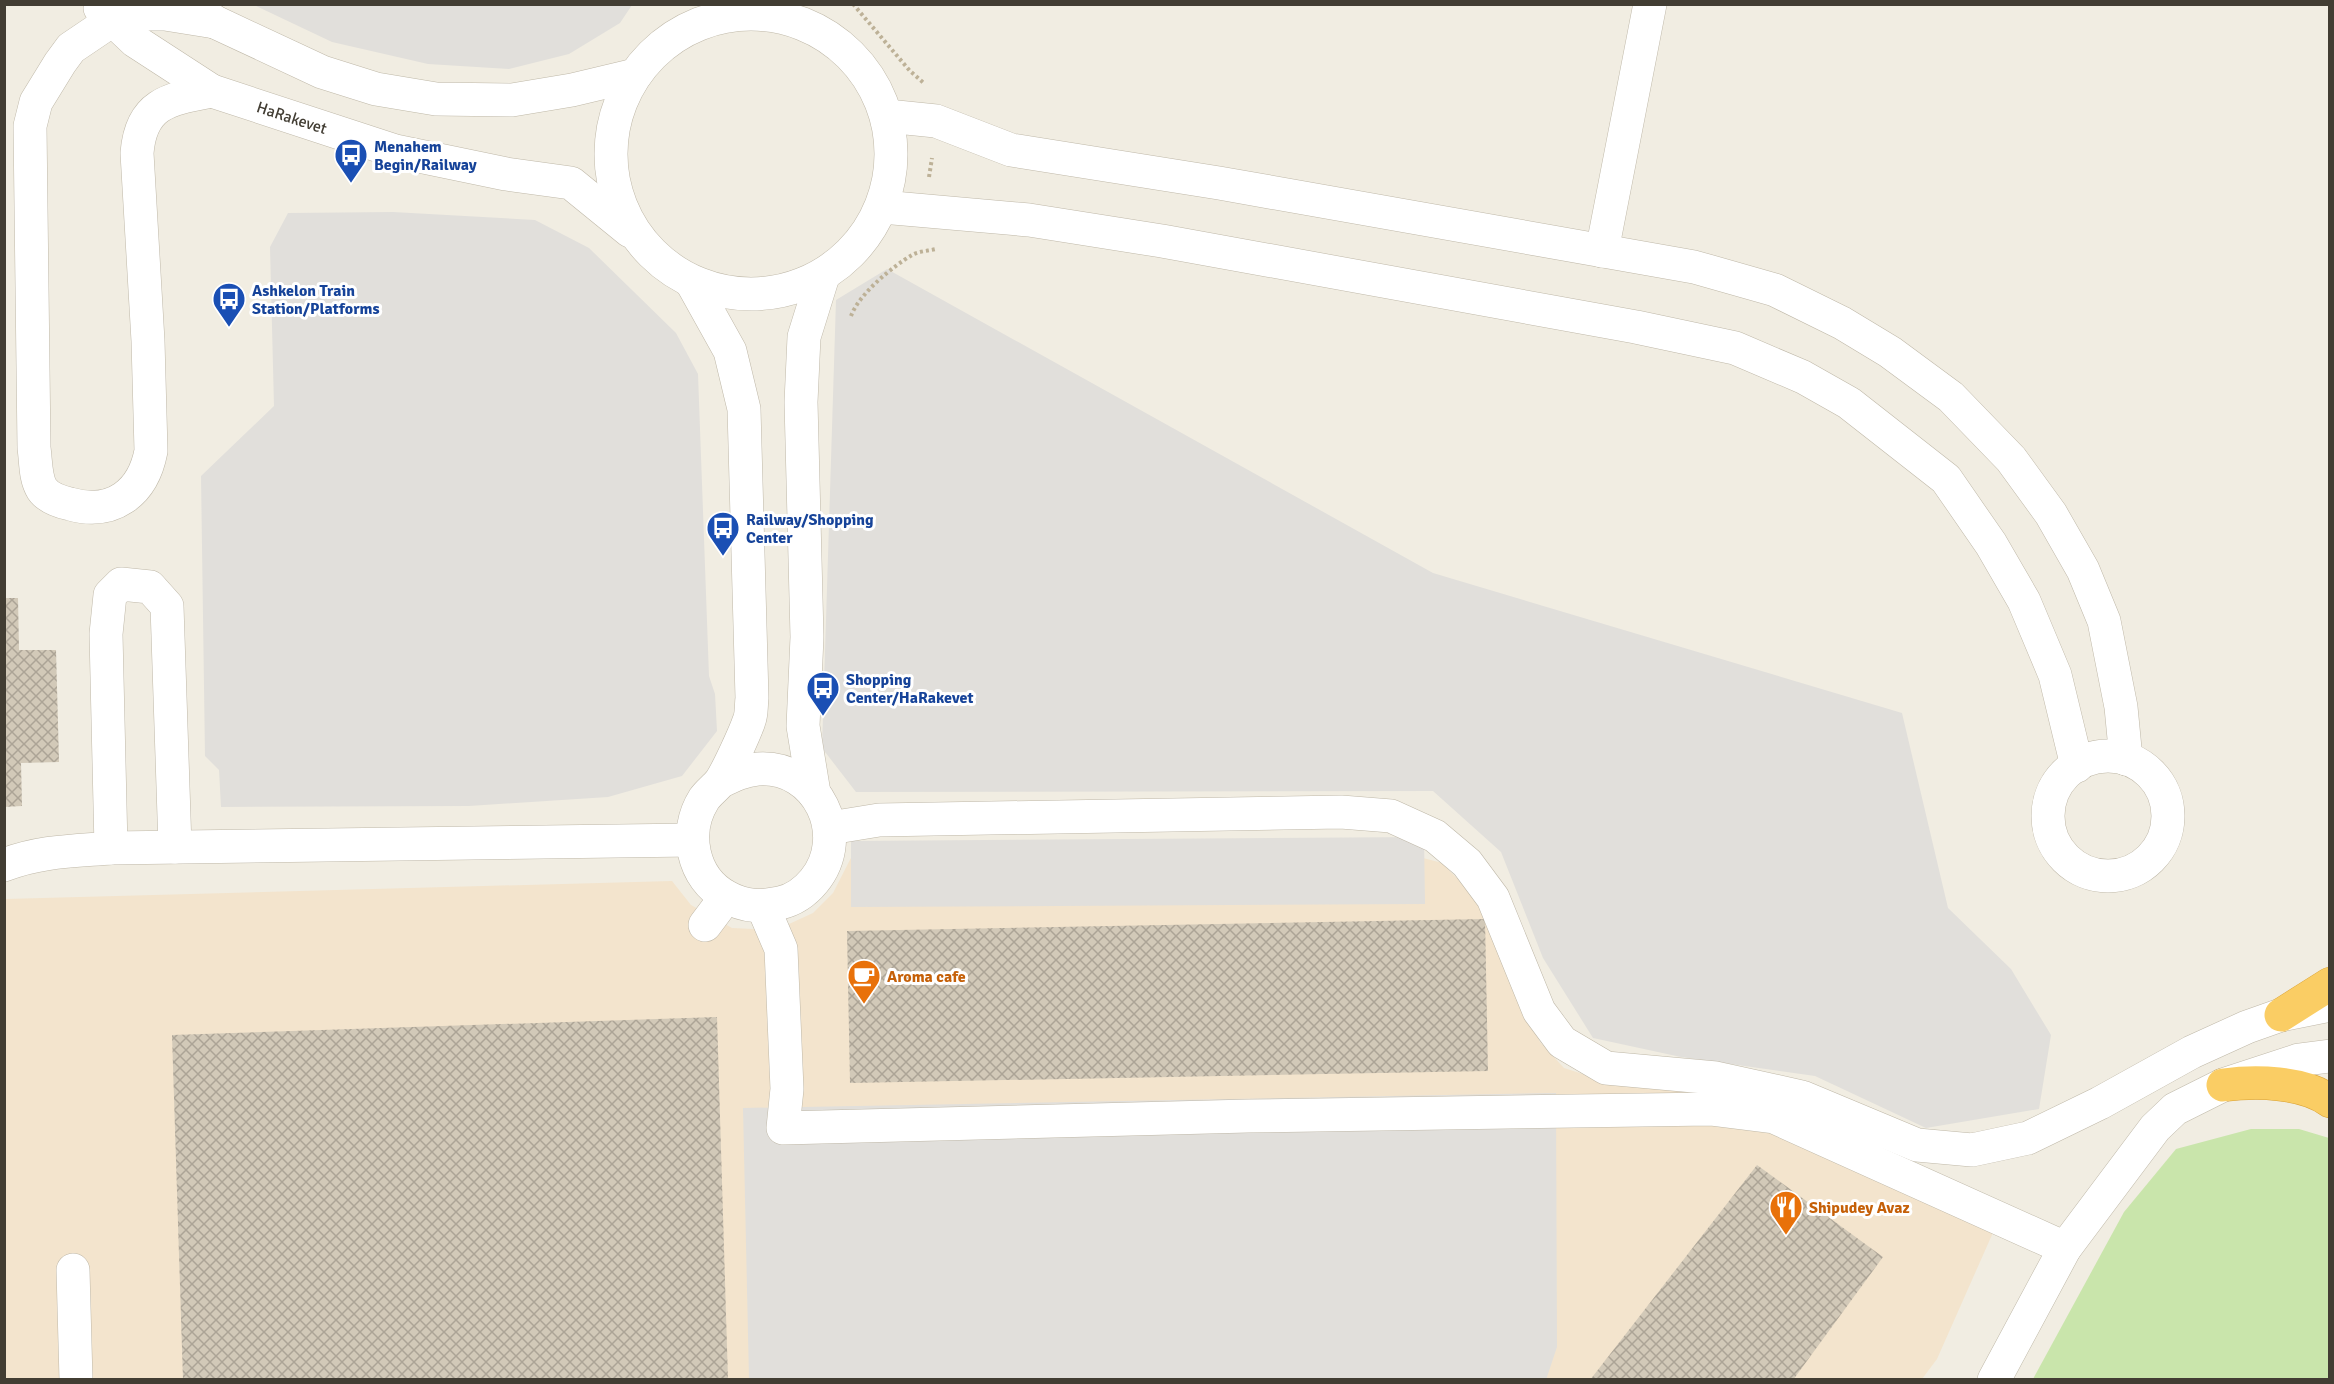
<svg xmlns="http://www.w3.org/2000/svg" width="2334" height="1384" font-family="Signika,sans-serif">
<defs>
<pattern id="building-cross-hatch" width="8" height="8" patternUnits="userSpaceOnUse" patternTransform="scale(1.5)"><rect width="8" height="8" fill="#d2c9b8"/><path d="M0 0l8 8M0 8l8-8" fill="none" stroke="#aca496"/></pattern>
</defs>
<rect width="100%" height="100%" fill="#f1ede2"/>
<!-- commercial -->
<polygon fill="#f3e4cd" points="1363,842 1442,863 1481,903 1504,967 1540,1042 1564,1068 1614,1084 1699,1090 2003,1210 1937,1359 1922,1379 5,1379 5,899 672,881 691,905 732,928 776,930 813,913 833,893 855,850"/>
<!-- green -->
<polygon fill="#c9e5ab" points="2251,1129 2299,1129 2329,1138 2329,1379 2033,1379 2124,1212 2176,1149"/>
<!-- parking -->
<g fill="#e1dfdb">
<polygon points="254,5 632,5 620,23 569,54 509,69 428,64 332,42"/>
<polygon points="393,212 535,220 589,248 676,333 698,374 709,676 715,694 717,731 682,776 608,797 469,806 221,807 219,770 205,756 201,476 274,406 270,247 288,213"/>
<polygon points="887,269 1433,573 1902,713 1948,908 2011,969 2051,1035 2039,1109 1926,1128 1815,1076 1681,1057 1593,1038 1543,958 1501,852 1433,791 856,792 822,748 836,300"/>
<polygon points="1424,837 1425,904 851,907 851,841"/>
<polygon points="1556,1093 1557,1347 1546,1380 749,1379 743,1108"/>
</g>
<!-- building -->
<g fill="url(#building-cross-hatch)">
<polygon points="4,598 18,598 19,650 56,650 59,762 21,763 22,806 4,807"/>
<polygon points="1485,919 1488,1071 850,1083 847,931"/>
<polygon points="717,1017 728,1380 183,1380 172,1035"/>
<polygon points="1757,1165 1883,1257 1793,1380 1590,1380"/>
</g>
<g fill="none" stroke-linecap="round" stroke-linejoin="round">
<!-- minor casing -->
<g stroke="#bfb8a8" stroke-width="34">
<g id="minor">
<path id="s1" d="M 100,8 L 135,41 L 212,91 L 395,151 L 506,174 L 571,183 L 630,231"/>
<polyline points="198,10 215,22 322,72 376,89 436,99 512,100 572,90 635,75"/>
<circle cx="751" cy="154" r="140"/>
<path d="M 212,91 C 169,99 141,103 137,153 L 148,341 L 151,451 C 143,493 113,516 70,504 C 61,502 48,498 42,489 C 35,478 36,461 34,448 L 30,126 L 36,102 L 60,63 L 71,48 L 111,21 L 132,14 L 165,14 L 215,22"/>
<polyline points="887,116 936,121 1011,150 1219,183 1694,267 1775,290 1842,323 1890,352 1951,397 2011,459 2051,514 2083,570 2104,621 2121,707 2126,759"/>
<polyline points="882,207 1029,220 1162,241 1636,327 1735,348 1803,377 1849,403 1946,479 1991,544 2024,601 2055,675 2077,766"/>
<polyline points="1602,251 1650,4"/>
<path d="M 691,281 L 730,351 L 744,409 L 752,698 C 751,705 752,714 749,721 C 745,733 727,772 720,782 C 715,788 708,793 704,799 C 683,832 692,878 727,897 C 745,907 761,907 780,903 C 793,900 805,892 814,881 C 851,836 818,765 758,769 C 744,770 732,776 720,782"/>
<circle cx="2108" cy="816" r="60"/>
<polyline points="814,793 803,726 807,637 801,402 804,337 823,276"/>
<polyline points="830,828 879,820 1341,812 1391,816 1435,836 1467,863 1493,898 1539,1011 1562,1042 1606,1068 1716,1078 1802,1097 1917,1145 1972,1150 2028,1138 2100,1103 2192,1052 2247,1027 2281,1015 2330,1005"/>
<polyline points="111,848 106,634 110,595 121,584 150,587 167,606 175,847"/>
<path d="M 4,865 C 39,851 74,851 111,848 L 692,840"/>
<polyline points="763,907 781,949 787,1089 783,1128 1248,1116 1710,1109 1774,1117 2065,1248"/>
<polyline points="705,925 726,897"/>
<polyline points="73,1270 76,1380"/>
<polyline points="1994,1380 2065,1248 2155,1128 2175,1109 2223,1085 2299,1060 2330,1056"/>
</g>
</g>
<!-- highway casing -->
<g stroke="#d8a135" stroke-width="34">
<g id="highway">
<polyline points="2281,1015 2330,984"/>
<path d="M 2223,1085 C 2255,1081 2303,1081 2330,1101"/>
</g>
</g>
<!-- path -->
<g stroke="#bdb197" stroke-width="4" stroke-dasharray="3 3" stroke-linecap="butt">
<polyline points="853,4 910,71 925,84"/>
<polyline points="929,177 932,158"/>
<path d="M 851,316 C 859,294 892,267 912,255 C 919,251 928,251 936,249"/>
</g>
<!-- minor -->
<use href="#minor" stroke="#fff" stroke-width="33"/>
<!-- highway -->
<use href="#highway" stroke="#facd64" stroke-width="33"/>
</g>
<!-- icons -->
<defs>
<g id="bus-pin" transform="scale(1.725)"><path d="M0 17L-7.5 6A9.5 9.5 0 1 1 7.5 6Z" fill="#1a4fb4" stroke="#fff"/><path d="M-5-6H5V4H4V6H2V4H-2V6H-4V4H-5ZM-3.5-4V0h7V-4ZM-3.5 1.2v1.5H-2V1.2ZM2 1.2v1.5H3.5V1.2Z" fill="#fff"/></g>
<g id="cafe-pin" transform="scale(1.725)"><path d="M0 17L-7.5 6A9.5 9.5 0 1 1 7.5 6Z" fill="#e8710a" stroke="#fff"/><path d="M-5.5-4.5H6V0H3Q3 3.5 0 3.5H-2.5Q-5.5 3.5-5.5 0ZM3-3.2v2h1.7v-2ZM-6 4.5H4V6H-6Z" fill="#fff"/></g>
<g id="restaurant-pin" transform="scale(1.725)"><path d="M0 17L-7.5 6A9.5 9.5 0 1 1 7.5 6Z" fill="#e8710a" stroke="#fff"/><path d="M-5-6h1v4h1v-4h1v4h1v-4h1v5L-1.5 .5V6h-2V.5L-5-1ZM5-6V6H3V1.5H1.5Q1.5-4 5-6Z" fill="#fff"/></g>
</defs>
<g fill-rule="evenodd">
<use href="#bus-pin" x="351" y="155"/>
<use href="#bus-pin" x="229" y="299"/>
<use href="#bus-pin" x="723" y="528"/>
<use href="#bus-pin" x="823" y="688"/>
<use href="#cafe-pin" x="864" y="976"/>
<use href="#restaurant-pin" x="1786" y="1207"/>
</g>
<g text-anchor="middle" stroke-width="6" stroke-linejoin="round" paint-order="stroke">
<!-- street labels -->
<g font-size="16" fill="#423d33" stroke="#fff">
<text dy="6" stroke="none"><textPath href="#s1" startOffset="224">HaRakevet</textPath></text>
</g>
<!-- transit labels -->
<g font-size="16" font-weight="bold" fill="#164399" stroke="#fff" text-anchor="start">
<text x="374" y="152">Menahem<tspan x="374" dy="18">Begin/Railway</tspan></text>
<text x="252" y="296">Ashkelon Train<tspan x="252" dy="18">Station/Platforms</tspan></text>
<text x="746" y="525">Railway/Shopping<tspan x="746" dy="18">Center</tspan></text>
<text x="846" y="685">Shopping<tspan x="846" dy="18">Center/HaRakevet</tspan></text>
</g>
<!-- food labels -->
<g font-size="16" font-weight="bold" fill="#c56008" stroke="#fff" text-anchor="start">
<text x="887" y="982">Aroma cafe</text>
<text x="1809" y="1213">Shipudey Avaz</text>
</g>
</g>
<!-- border -->
<rect width="2334" height="1384" fill="none" stroke="#423d33" stroke-width="12"/>
</svg>
